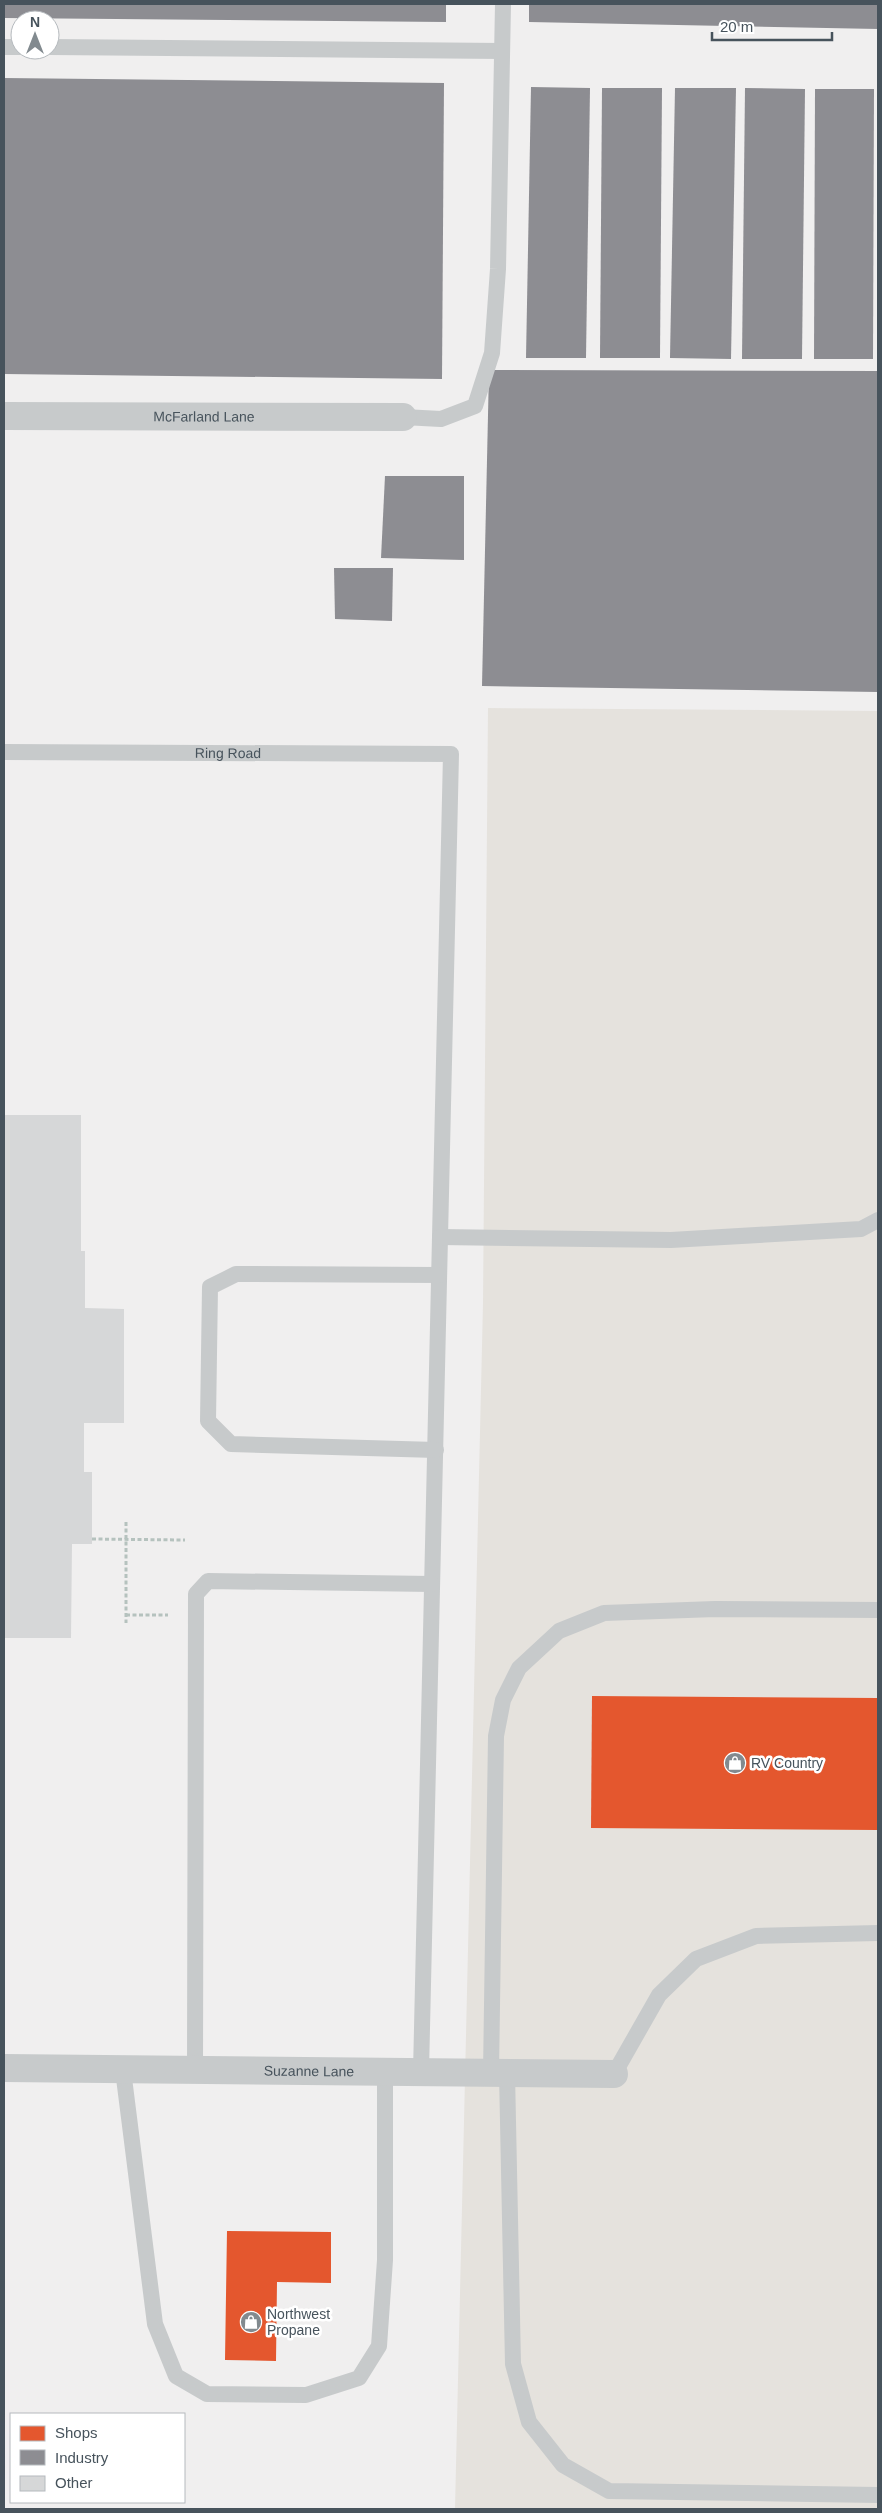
<svg xmlns="http://www.w3.org/2000/svg" width="882" height="2513" font-family="Arial,sans-serif">
<rect width="100%" height="100%" fill="#f0efef"/>
<!-- commercial -->
<polygon fill="#e5e2dd" points="488,708 878,711 878,2509 455,2509 483,1303"/>
<!-- shops -->
<g fill="#e4572e">
<polygon points="592,1696 878,1698 878,1830 591,1828"/>
<polygon points="227,2231 331,2232 331,2283 277,2282 276,2361 225,2360"/>
</g>
<!-- industry -->
<g fill="#8d8d92">
<polygon points="4,4 446,4 446,22 4,18"/>
<polygon points="529,4 878,4 878,29 529,22"/>
<polygon points="4,78 444,83 442,379 4,374"/>
<polygon points="531,87 590,88 586,358 526,358"/>
<polygon points="602,88 662,88 660,358 600,358"/>
<polygon points="675,88 736,88 731,359 670,358"/>
<polygon points="745,88 805,89 802,359 742,359"/>
<polygon points="815,89 874,89 873,359 814,359"/>
<polygon points="489,370 878,371 878,692 482,686"/>
<polygon points="385,476 464,476 464,560 381,558"/>
<polygon points="334,568 393,568 392,621 335,619"/>
</g>
<!-- building -->
<polygon fill="#d6d7d8" points="4,1115 81,1115 81,1251 85,1251 85,1308 124,1309 124,1423 84,1423 84,1472 92,1472 92,1544 72,1544 71,1638 4,1638"/>
<g fill="none" stroke-linecap="round" stroke-linejoin="round">
<!-- path -->
<g stroke="#b5c2be" stroke-width="3" stroke-dasharray="4 2.5" stroke-linecap="butt">
<polyline points="126,1522 126,1623"/>
<polyline points="92,1539 185,1540"/>
<polyline points="126,1615 168,1615"/>
</g>
<!-- service -->
<g stroke="#c7cacb" stroke-width="16">
<polyline points="4,47 20,47"/>
<polyline points="50,47 502,51"/>
<polyline points="403,417 441,419 475,406 492,353 498,269 503,4"/>
<path id="s1" d="M 4,752 L 451,754 L 421,2072"/>
<polyline points="440,1237 671,1240 861,1229 878,1220"/>
<polyline points="436,1450 231,1444 208,1421 210,1287 236,1274 439,1275"/>
<polyline points="123,2070 155,2324 176,2376 207,2394 306,2395 359,2378 379,2346 385,2260 385,2072"/>
<polyline points="195,2071 196,1594 208,1581 432,1584"/>
<polyline points="491,2073 496,1736 503,1700 519,1668 559,1631 604,1613 715,1609 878,1610"/>
<polyline points="507,2073 513,2364 529,2422 563,2465 609,2491 878,2495"/>
<polyline points="614,2074 659,1995 696,1959 756,1936 878,1933"/>
</g>
<!-- minor -->
<g stroke="#c7cacb" stroke-width="28">
<path id="s2" d="M 4,416 L 403,417"/>
<path id="s3" d="M 4,2068 L 614,2074"/>
</g>
</g>
<!-- icons -->
<defs>
<g id="shop-disc" transform="scale(1.125)"><circle r="9.5" fill="#828a8f" stroke="#fff"/><path d="M-5-2.5h2.3a2.7 3.5 0 0 1 5.4 0H5L5.5 6h-11ZM-1.5-2.5h3a1.5 2.3 0 0 0-3 0Z" fill="#fff"/></g>
</defs>
<g fill-rule="evenodd">
<use href="#shop-disc" x="735" y="1763"/>
<use href="#shop-disc" x="251" y="2322"/>
</g>
<g text-anchor="middle" stroke-width="5" stroke-linejoin="round" paint-order="stroke">
<!-- street labels -->
<g font-size="14" fill="#47535c" stroke="#fff">
<text dy="5" stroke="none"><textPath href="#s2" startOffset="200">McFarland Lane</textPath></text>
<text dy="5" stroke="none"><textPath href="#s1" startOffset="224">Ring Road</textPath></text>
<text dy="5" stroke="none"><textPath href="#s3" startOffset="305">Suzanne Lane</textPath></text>
</g>
<!-- poi labels -->
<g font-size="14" fill="#47535c" stroke="#fff" text-anchor="start">
<text x="751" y="1768">RV Country</text>
<text x="267" y="2319">Northwest<tspan x="267" dy="16">Propane</tspan></text>
</g>
</g>
<!-- border -->
<rect width="882" height="2513" fill="none" stroke="#47535c" stroke-width="10"/>
<!-- legend -->
<rect x="10" y="2413" width="175" height="90" fill="#ffffff" stroke="#b5babe"/>
<rect x="20" y="2426" width="25" height="15" fill="#e4572e" stroke="#b5babe"/>
<text x="55" y="2438" font-size="15" fill="#47535c">Shops</text>
<rect x="20" y="2450" width="25" height="15" fill="#8d8d92" stroke="#b5babe"/>
<text x="55" y="2463" font-size="15" fill="#47535c">Industry</text>
<rect x="20" y="2476" width="25" height="15" fill="#d6d7d8" stroke="#b5babe"/>
<text x="55" y="2488" font-size="15" fill="#47535c">Other</text>
<!-- north arrow -->
<g transform="translate(35 35)"><circle r="24" fill="#ffffff" stroke="#b5babe"/>
<path d="M0-4L9 19L0 12L-9 19Z" fill="#828a8f"/>
<text y="-8" font-size="14" font-weight="bold" text-anchor="middle" fill="#47535c">N</text>
</g>
<!-- scale -->
<path d="M712 32v8h120v-8" fill="none" stroke="#47535c" stroke-width="2.5"/>
<text x="720" y="32" font-size="15" fill="#47535c" stroke="#ffffff" stroke-width="4" paint-order="stroke">20 m</text>
</svg>
